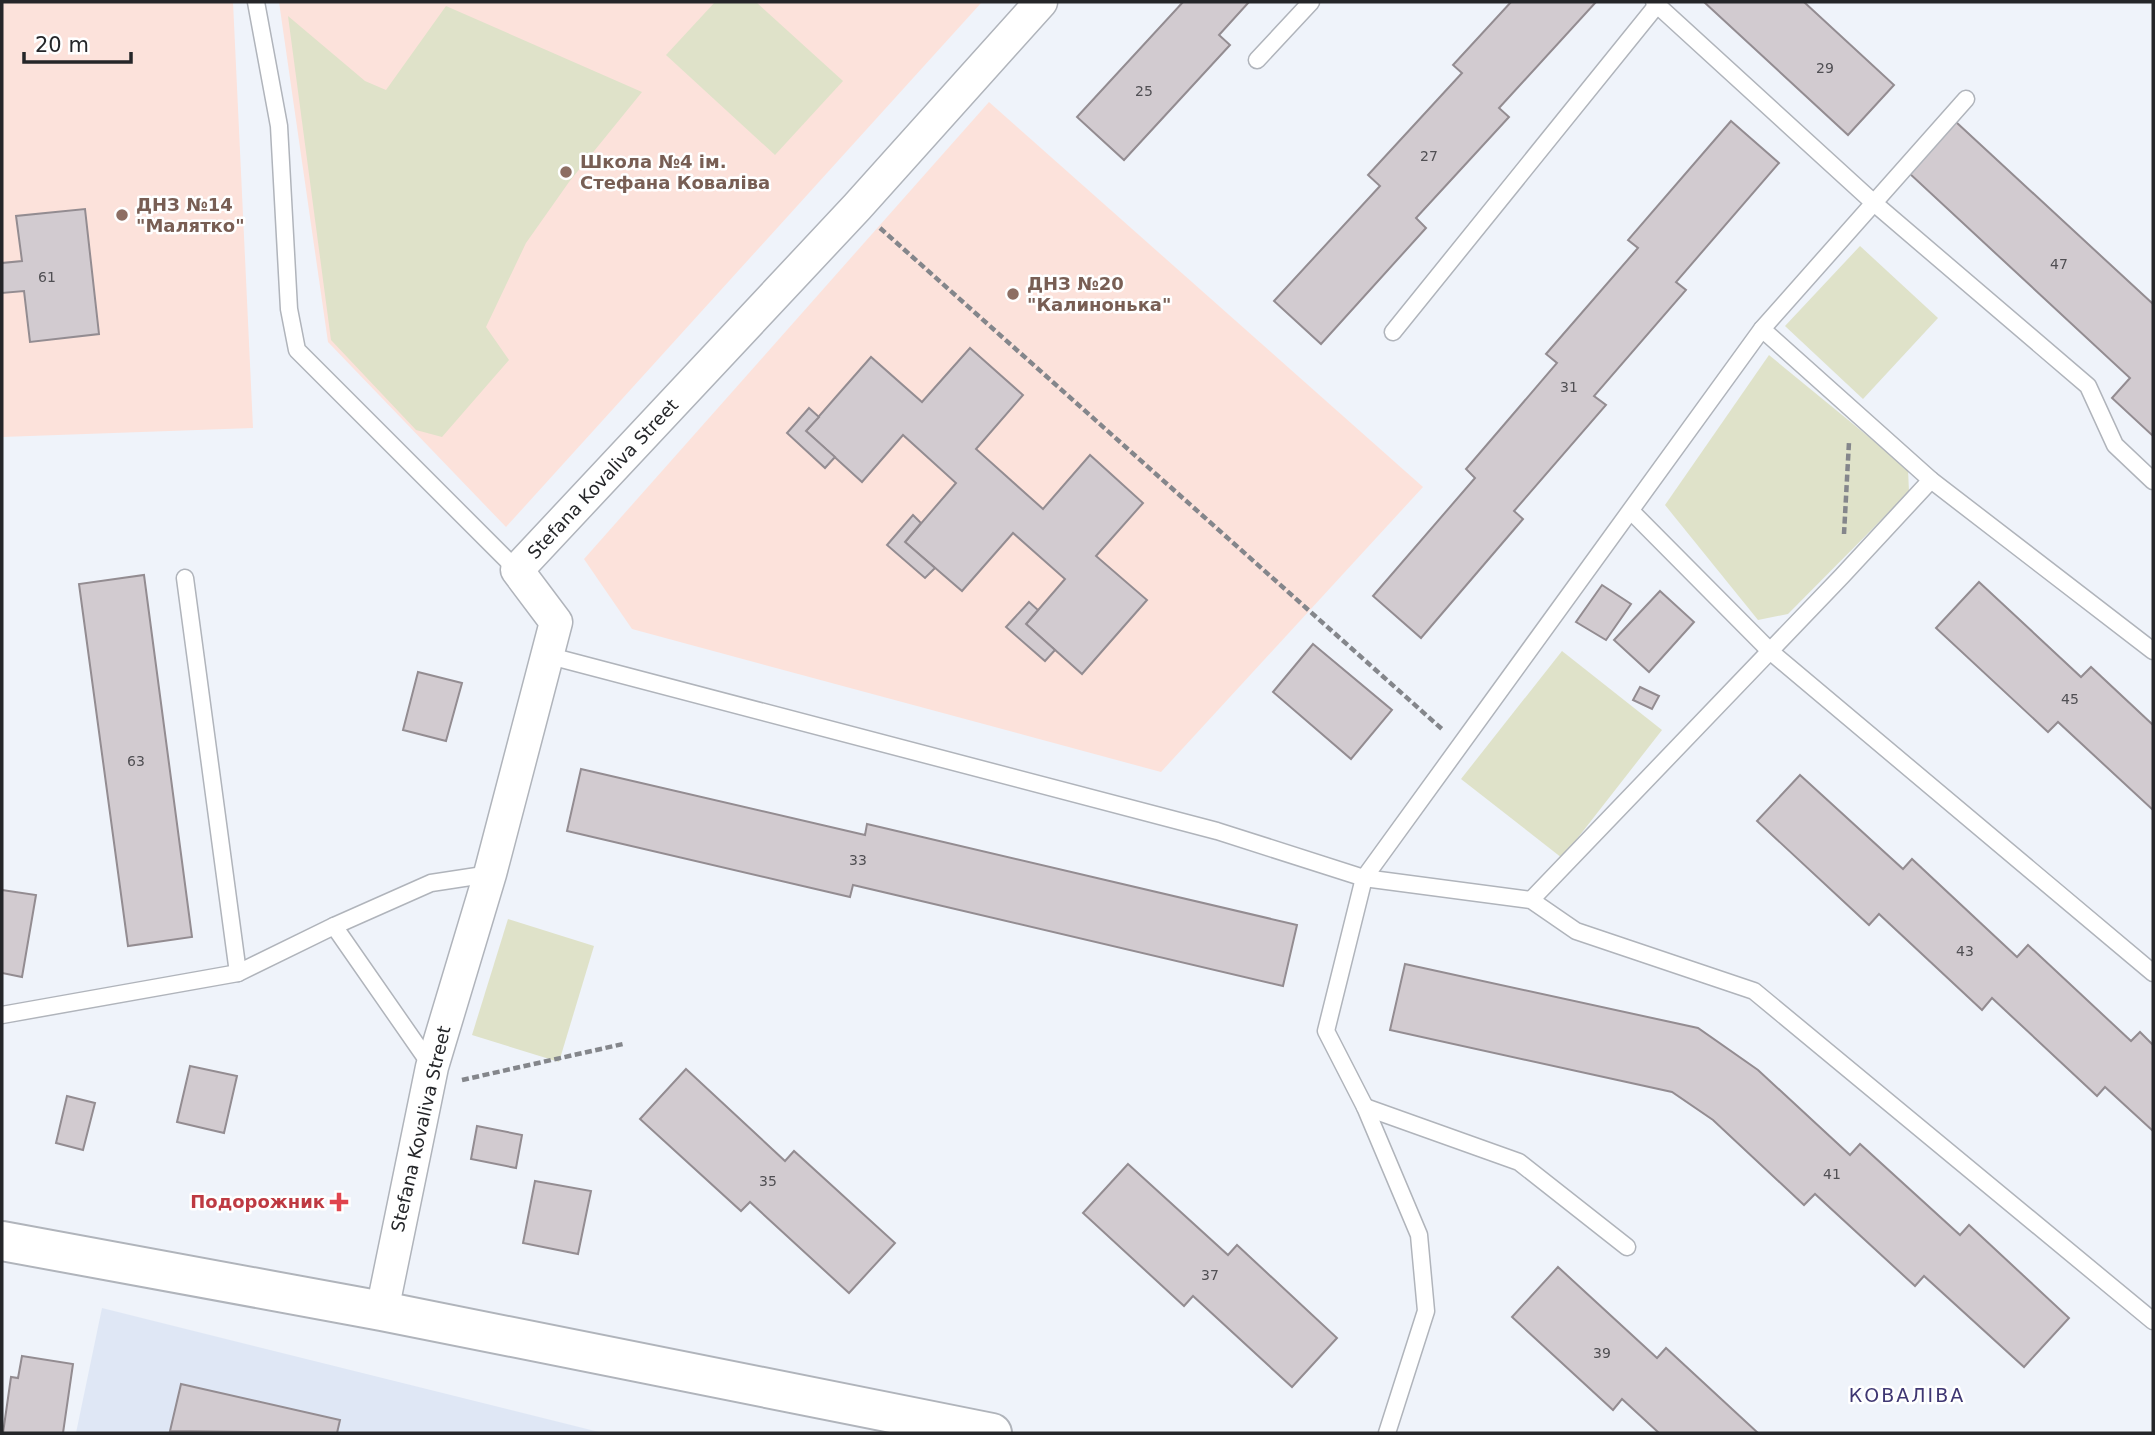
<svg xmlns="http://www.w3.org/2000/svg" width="2155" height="1435" font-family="'DejaVu Sans',sans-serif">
<rect width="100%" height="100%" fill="#eff3fa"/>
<!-- built -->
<polygon fill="#dfe7f5" points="102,1308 603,1433 76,1433"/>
<!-- education -->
<g fill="#fce2db">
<polygon points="2,2 233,2 253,428 2,437"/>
<polygon points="279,2 982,2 506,527 328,342"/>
<polygon points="989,102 1423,487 1161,772 632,629 584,559"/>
</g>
<!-- green -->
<g fill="#dfe2c9">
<polygon points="715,2 756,2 843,81 775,155 666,55"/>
<polygon points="446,6 642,92 569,182 526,243 486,327 509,360 442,437 416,430 331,340 288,16 365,81 386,90"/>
<polygon points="1860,246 1938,318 1863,399 1785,326"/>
<polygon points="1769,355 1908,469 1909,492 1788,614 1758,620 1665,505"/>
<polygon points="1562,651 1662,730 1562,858 1461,779"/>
<polygon points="508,919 594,946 559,1062 472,1035"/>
</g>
<!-- building -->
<g fill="#d2cbd0" stroke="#938c91" stroke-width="2">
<polygon points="1183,2 1249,2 1219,35 1230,45 1124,160 1077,117"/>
<polygon points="1511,2 1596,2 1499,108 1509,117 1416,218 1426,228 1321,344 1274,301 1380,186 1368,175 1462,73 1453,65"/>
<polygon points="1704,2 1804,2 1894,85 1848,135"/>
<polygon points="1731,121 1779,163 1676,282 1686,290 1594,396 1606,405 1514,511 1523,519 1421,638 1373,596 1475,478 1466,469 1557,363 1546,354 1638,248 1628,240"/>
<polygon points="1956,122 2153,304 2153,436 2112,398 2130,378 1909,173"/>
<polygon points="85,209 99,334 30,342 24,291 2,293 2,263 22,261 16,216"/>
<polygon points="970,348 1023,395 976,449 1043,509 1090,455 1143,503 1096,556 1147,600 1082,674 1026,624 1065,579 1013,533 962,591 905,542 956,483 903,435 862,482 806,431 871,357 922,402"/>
<polygon points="809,408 819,417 806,431 835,457 825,468 787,433"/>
<polygon points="913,515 921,523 905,542 935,568 925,578 887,545"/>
<polygon points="144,575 192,937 128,946 79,584"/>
<polygon points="1979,582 2081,677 2091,667 2153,725 2153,810 2058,722 2048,732 1936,628"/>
<polygon points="1602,585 1631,604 1606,640 1576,622"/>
<polygon points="1660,591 1694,622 1649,672 1614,640"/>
<polygon points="1029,602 1038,610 1026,624 1055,650 1045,661 1006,627"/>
<polygon points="1313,644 1392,710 1351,759 1273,692"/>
<polygon points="418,672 462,683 446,741 403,730"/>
<polygon points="1640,687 1659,696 1652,709 1633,700"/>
<polygon points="581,769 865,835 867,824 1297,925 1283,986 853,885 850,897 567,831"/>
<polygon points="1800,775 1903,869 1912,859 2017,957 2028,945 2131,1041 2140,1032 2153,1045 2153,1131 2105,1087 2097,1096 1992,998 1982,1010 1879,914 1869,925 1757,821"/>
<polygon points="2,890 36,895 22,977 2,973"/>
<polygon points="1405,964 1698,1028 1758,1070 1850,1155 1860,1144 1960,1235 1969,1225 2069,1318 2024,1367 1924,1276 1915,1286 1815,1194 1804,1205 1713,1120 1672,1092 1390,1030"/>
<polygon points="190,1066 237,1076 224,1133 177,1122"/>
<polygon points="686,1069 785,1161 794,1151 895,1243 849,1293 750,1202 741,1211 640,1119"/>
<polygon points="67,1096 95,1103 83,1150 56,1143"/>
<polygon points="477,1126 522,1135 516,1168 471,1159"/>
<polygon points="1128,1164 1228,1255 1237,1245 1337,1338 1292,1387 1193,1296 1184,1306 1083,1213"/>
<polygon points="535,1181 591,1191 578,1254 523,1243"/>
<polygon points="1558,1267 1657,1358 1666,1348 1758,1433 1659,1433 1622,1399 1613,1410 1512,1317"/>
<polygon points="22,1356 73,1364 63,1433 3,1433 11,1377 18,1378"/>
<polygon points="181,1384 340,1420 337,1433 170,1431"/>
</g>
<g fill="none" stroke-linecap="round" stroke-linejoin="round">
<!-- lane casing -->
<g stroke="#b0b4bb" stroke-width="19">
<g id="lane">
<polyline points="256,2 279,126 289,309 297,350 517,570"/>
<polyline points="1654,2 1874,203 2088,386 2115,445 2153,481"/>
<polyline points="1257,60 1311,2"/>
<polyline points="1762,329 1931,480 2153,651"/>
<polyline points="1393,332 1657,5"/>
<polyline points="1632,512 1771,652 2153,973"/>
<polyline points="185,578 238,973"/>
<polyline points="550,656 1217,831 1364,878 1531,900 1576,931 1754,991 2153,1321"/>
<polyline points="1531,900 1842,576 1931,480"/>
<polyline points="334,926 431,883 490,874"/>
<polyline points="2,1015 238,973 334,926 432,1067"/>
<polyline points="1365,1107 1519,1162 1627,1247"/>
<polyline points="1387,1433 1426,1311 1419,1235 1365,1107 1326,1031 1364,878 1762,329 1966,99"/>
</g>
</g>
<!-- street casing -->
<g stroke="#b0b4bb" stroke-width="35">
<polyline id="street" points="382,1311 432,1067 490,874 556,622 517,570 857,207 1041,2"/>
</g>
<!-- secondary casing -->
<g stroke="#b0b4bb" stroke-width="42">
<polyline id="secondary" points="2,1241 382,1311 992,1433"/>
</g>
<!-- path -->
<g stroke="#84868b" stroke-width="4.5" stroke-dasharray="7 3.5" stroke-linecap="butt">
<polyline points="880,228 1443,730"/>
<polyline points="1844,534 1849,442"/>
<polyline points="462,1080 623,1044"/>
</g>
<!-- lane -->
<use href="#lane" stroke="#fff" stroke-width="16"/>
<!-- street -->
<use href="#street" stroke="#fff" stroke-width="32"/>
<!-- secondary -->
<use href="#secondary" stroke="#fff" stroke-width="38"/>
</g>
<!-- markers -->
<g fill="#8d6e63" stroke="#fff" stroke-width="2.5">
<circle cx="566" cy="172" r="7"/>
<circle cx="122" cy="215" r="7"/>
<circle cx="1013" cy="294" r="7"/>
</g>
<path fill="#e0444e" stroke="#fff" stroke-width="2.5" d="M335.5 1191.5h7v7h7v7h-7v7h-7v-7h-7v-7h7z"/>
<g text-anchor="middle" stroke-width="5" stroke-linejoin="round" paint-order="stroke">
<!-- number labels -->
<g font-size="14" fill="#504f53">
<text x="1825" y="73">29</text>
<text x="1144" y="96">25</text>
<text x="1429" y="161">27</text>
<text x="2059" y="269">47</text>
<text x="47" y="282">61</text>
<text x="1569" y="392">31</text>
<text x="2070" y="704">45</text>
<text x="136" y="766">63</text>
<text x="858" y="865">33</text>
<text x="1965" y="956">43</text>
<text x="1832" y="1179">41</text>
<text x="768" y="1186">35</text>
<text x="1210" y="1280">37</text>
<text x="1602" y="1358">39</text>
</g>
<!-- education labels -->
<g font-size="18" font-weight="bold" fill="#785e54" stroke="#fff" text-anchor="start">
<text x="580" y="168">Школа №4 ім.<tspan x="580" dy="21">Стефана Коваліва</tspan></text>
<text x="136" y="211">ДНЗ №14<tspan x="136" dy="21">"Малятко"</tspan></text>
<text x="1027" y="290">ДНЗ №20<tspan x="1027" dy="21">"Калинонька"</tspan></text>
</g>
<!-- street labels -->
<g font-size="18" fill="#252629" stroke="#fff">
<text transform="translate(603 479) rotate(-47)" y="6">Stefana Kovaliva Street</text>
<text transform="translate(421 1129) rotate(-77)" y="6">Stefana Kovaliva Street</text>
</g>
<!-- health labels -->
<g font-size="18" font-weight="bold" fill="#be3a42" stroke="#fff" text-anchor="end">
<text x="325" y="1208">Подорожник</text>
</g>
<!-- neighbourhood labels -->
<g font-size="19" letter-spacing="2" fill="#3f3773" stroke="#fff">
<text x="1907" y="1402">КОВАЛІВА</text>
</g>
</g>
<!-- border -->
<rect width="2155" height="1435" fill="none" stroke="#252629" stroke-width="7"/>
<!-- scale -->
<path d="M24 52v10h107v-10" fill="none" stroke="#252629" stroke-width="3.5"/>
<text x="35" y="52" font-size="21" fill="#252629" stroke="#ffffff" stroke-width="5" paint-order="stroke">20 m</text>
</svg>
